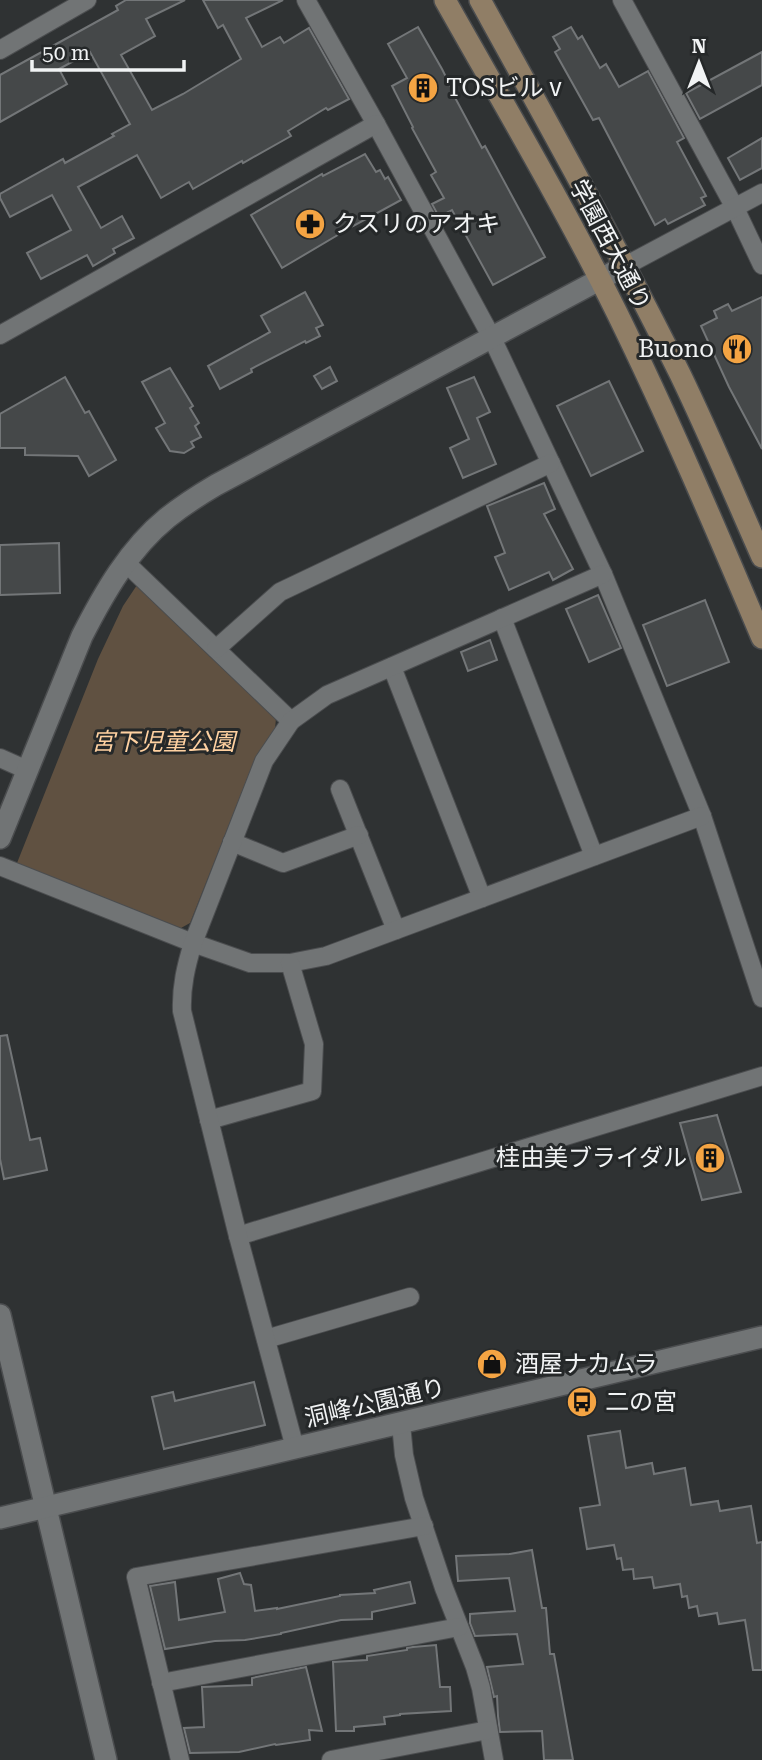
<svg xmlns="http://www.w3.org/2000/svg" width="762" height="1760" font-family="'Roboto Serif','Noto Sans JP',serif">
<rect width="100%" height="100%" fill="#2f3233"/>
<!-- green -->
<polygon fill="#605141" points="137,585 276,718 275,729 265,743 252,767 190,923 181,928 17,863 98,659 123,606"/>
<!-- building -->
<g fill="#454849" stroke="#737678" stroke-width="2">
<polygon points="126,0 185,0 146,19 155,36 121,55 152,110 183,94 241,59 223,25 218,28 203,0 283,0 246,18 262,47 280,37 284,43 309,28 349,99 328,110 326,108 288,131 291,136 243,163 242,161 193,189 189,182 161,198 137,155 78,187 101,228 122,216 134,238 113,249 115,253 93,266 87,255 41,279 27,253 71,230 52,195 10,217 0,198 0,194 63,159 65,163 114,136 112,134 130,124 90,52 59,69 67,84 0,122 0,75 118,10 116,6"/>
<polygon points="418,27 442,69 453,91 452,92 482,148 485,146 545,257 493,285 452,210 439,217 432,204 444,198 431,175 436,172 412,128 413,127 392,86 407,78 388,44"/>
<polygon points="571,27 578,39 582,36 600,68 606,64 619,87 648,71 684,138 677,142 706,196 701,198 705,205 668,224 665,219 655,225 599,118 593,120 555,52 560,49 553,37"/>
<polygon points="762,52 762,85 700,119 686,93"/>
<polygon points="762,138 762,168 740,180 728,158"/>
<polygon points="365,154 376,172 380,170 385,179 388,177 401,200 353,226 282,268 251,215 322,174 323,176"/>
<polygon points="305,292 323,325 316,328 320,336 306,343 305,341 251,369 252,372 220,389 208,366 270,332 261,316"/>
<polygon points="762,297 762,449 729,387 701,326 717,318 714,311 728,304 732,311"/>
<polygon points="330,367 337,381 322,389 314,376"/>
<polygon points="170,368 193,406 190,408 199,423 195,426 201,437 191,442 194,447 184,453 170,451 156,428 165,423 142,382"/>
<polygon points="65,377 85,413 89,411 116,460 89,476 78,456 25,455 25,448 0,448 0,414"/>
<polygon points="474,377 490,412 477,418 496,464 463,478 450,448 469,439 447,388"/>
<polygon points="609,381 643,451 591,476 557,406"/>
<polygon points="544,483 555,509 544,514 573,569 553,580 549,572 509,590 495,557 505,553 487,506"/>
<polygon points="59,543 60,593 0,595 0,545"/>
<polygon points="598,595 621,648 589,662 566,609"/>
<polygon points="705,600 729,662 667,686 643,625"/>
<polygon points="490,640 497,660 468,671 461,652"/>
<polygon points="7,1035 30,1140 40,1138 47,1170 4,1179 0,1159 0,1036"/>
<polygon points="717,1115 741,1192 702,1200 680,1123"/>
<polygon points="254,1382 265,1425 164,1449 152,1397 173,1392 175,1401"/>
<polygon points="620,1431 626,1468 652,1463 654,1474 685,1468 691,1505 718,1501 720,1511 751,1506 757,1543 762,1542 762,1670 753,1670 745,1620 719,1624 717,1613 699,1616 697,1606 689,1608 687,1596 682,1597 680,1584 654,1588 652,1577 634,1579 633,1569 623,1570 621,1558 617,1559 614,1545 587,1549 580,1508 600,1505 588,1436"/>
<polygon points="532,1550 542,1608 546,1608 550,1654 554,1654 573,1760 544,1760 542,1731 500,1732 498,1716 497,1696 494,1697 487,1667 523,1664 517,1634 475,1636 470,1623 470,1614 515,1611 509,1578 458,1581 456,1556 510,1554"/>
<polygon points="240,1573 244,1584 251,1585 255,1611 277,1608 277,1609 340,1596 340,1595 375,1593 374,1590 410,1582 415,1603 372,1612 372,1619 341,1620 281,1633 281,1634 245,1640 215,1641 165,1649 150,1586 175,1582 179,1620 225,1612 218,1579"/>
<polygon points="436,1645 440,1687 450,1687 451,1711 400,1714 400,1715 384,1717 385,1724 354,1727 354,1731 336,1731 333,1662 367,1660 367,1656 407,1650 407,1648 413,1647"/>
<polygon points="306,1667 322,1731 309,1730 310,1740 276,1745 275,1744 239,1752 190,1753 184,1728 204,1727 202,1687 252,1685 252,1678"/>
</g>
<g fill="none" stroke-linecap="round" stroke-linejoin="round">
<!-- minor casing -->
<g stroke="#4b4d4f" stroke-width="20">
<g id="minor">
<polyline points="306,0 376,124 492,338 603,574 702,816 762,998"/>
<polyline points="622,0 735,208 762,265"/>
<polyline points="0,50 87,0"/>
<polyline points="625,266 762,193"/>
<polyline points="0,335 376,124"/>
<polyline points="125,562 291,721"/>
<polyline points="502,618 594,856"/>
<polyline points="216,649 280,592 551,463"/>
<polyline points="392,667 482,898"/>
<polyline points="0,758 27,770"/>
<polyline points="340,789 396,930"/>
<polyline points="232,842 283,863 359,835"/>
<polyline points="0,866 193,943 250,963 290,963 326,956 396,930 702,816"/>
<polyline points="209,1120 312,1091 314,1044 290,963"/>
<polyline points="238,1236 762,1076"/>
<polyline points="266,1339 410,1297"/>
<polyline points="401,1424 404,1455 414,1498 444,1588 475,1667 481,1688 494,1760"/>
<path d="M 295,1448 L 238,1236 L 182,1011 C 181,987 186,966 193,943 L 264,761 L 291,721 L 327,695 L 603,574"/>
<polyline points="161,1683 459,1627"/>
<polyline points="180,1760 136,1577 424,1526"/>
<polyline points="331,1760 488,1730"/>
</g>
</g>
<!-- tertiary casing -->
<g stroke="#4b4d4f" stroke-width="24">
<g id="tertiary">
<path d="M 0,838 L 82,636 C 104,593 129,549 167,518 C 182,506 199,495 216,485 L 625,266"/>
<polyline points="0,1315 106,1760"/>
<polyline points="0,1518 762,1337"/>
</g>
</g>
<!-- secondary casing -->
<g stroke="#4b4d4f" stroke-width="24">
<g id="secondary">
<path d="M 445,0 C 503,103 564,206 617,313 C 669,419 716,529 762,638"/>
<path d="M 480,0 C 548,123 617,247 680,374 C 709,434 735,496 762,557"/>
</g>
</g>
<!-- minor -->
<use href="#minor" stroke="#717475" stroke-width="18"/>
<!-- tertiary -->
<use href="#tertiary" stroke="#717475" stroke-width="21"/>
<!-- secondary -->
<use href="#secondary" stroke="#907e66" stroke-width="21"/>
</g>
<!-- icons -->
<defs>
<g id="building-disc" transform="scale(1.575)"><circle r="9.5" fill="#f4a443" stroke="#252829"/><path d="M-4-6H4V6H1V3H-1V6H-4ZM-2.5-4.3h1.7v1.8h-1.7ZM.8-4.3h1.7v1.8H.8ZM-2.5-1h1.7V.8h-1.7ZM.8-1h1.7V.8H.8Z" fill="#111"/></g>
<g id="pharmacy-disc" transform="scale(1.575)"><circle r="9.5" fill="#f4a443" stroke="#252829"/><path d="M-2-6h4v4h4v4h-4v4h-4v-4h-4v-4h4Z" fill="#111"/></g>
<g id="restaurant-disc" transform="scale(1.575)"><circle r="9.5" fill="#f4a443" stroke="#252829"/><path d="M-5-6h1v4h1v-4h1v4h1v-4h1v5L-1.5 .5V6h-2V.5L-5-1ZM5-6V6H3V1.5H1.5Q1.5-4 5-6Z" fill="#111"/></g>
<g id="shop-disc" transform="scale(1.575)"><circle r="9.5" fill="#f4a443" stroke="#252829"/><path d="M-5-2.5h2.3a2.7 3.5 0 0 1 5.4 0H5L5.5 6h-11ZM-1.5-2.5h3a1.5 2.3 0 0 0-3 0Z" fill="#111"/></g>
<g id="bus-disc" transform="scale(1.575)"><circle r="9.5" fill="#f4a443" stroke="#252829"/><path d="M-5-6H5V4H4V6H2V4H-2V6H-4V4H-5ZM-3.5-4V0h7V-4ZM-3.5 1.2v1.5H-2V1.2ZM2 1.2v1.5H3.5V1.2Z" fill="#111"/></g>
</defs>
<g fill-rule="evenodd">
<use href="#building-disc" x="423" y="88"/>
<use href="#pharmacy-disc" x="310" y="224"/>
<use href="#restaurant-disc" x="737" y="349"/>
<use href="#building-disc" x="710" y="1158"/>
<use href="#shop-disc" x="492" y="1364"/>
<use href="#bus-disc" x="582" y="1402"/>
</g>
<g text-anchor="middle" stroke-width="6" stroke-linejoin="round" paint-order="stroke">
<!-- poi labels -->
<g font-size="24" fill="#f1f3f4" stroke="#252829" text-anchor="start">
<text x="446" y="96">TOSビルⅴ</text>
<text x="333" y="232">クスリのアオキ</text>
<text x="714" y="357" text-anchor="end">Buono</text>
<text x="687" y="1166" text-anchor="end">桂由美ブライダル</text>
<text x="515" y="1372">酒屋ナカムラ</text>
<text x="605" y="1410">二の宮</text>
</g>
<!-- street labels -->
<g font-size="24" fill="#f1f3f4" stroke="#252829">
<text transform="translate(610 245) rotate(62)" y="8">学園西大通り</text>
<text transform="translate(375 1403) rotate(-13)" y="8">洞峰公園通り</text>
</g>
<!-- park labels -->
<g font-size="24" font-style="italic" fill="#ffd1a1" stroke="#252829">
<text x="163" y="750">宮下児童公園</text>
</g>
</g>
<!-- north arrow -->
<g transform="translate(699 63)" stroke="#252829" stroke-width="5" paint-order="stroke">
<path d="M0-5L12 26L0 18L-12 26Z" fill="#f1f3f4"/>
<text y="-10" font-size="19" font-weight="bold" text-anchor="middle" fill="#f1f3f4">N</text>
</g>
<!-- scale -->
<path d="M32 60v10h152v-10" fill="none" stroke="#f1f3f4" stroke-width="3.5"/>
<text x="42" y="60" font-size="21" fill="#f1f3f4" stroke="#252829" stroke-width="5" paint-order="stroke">50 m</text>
</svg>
